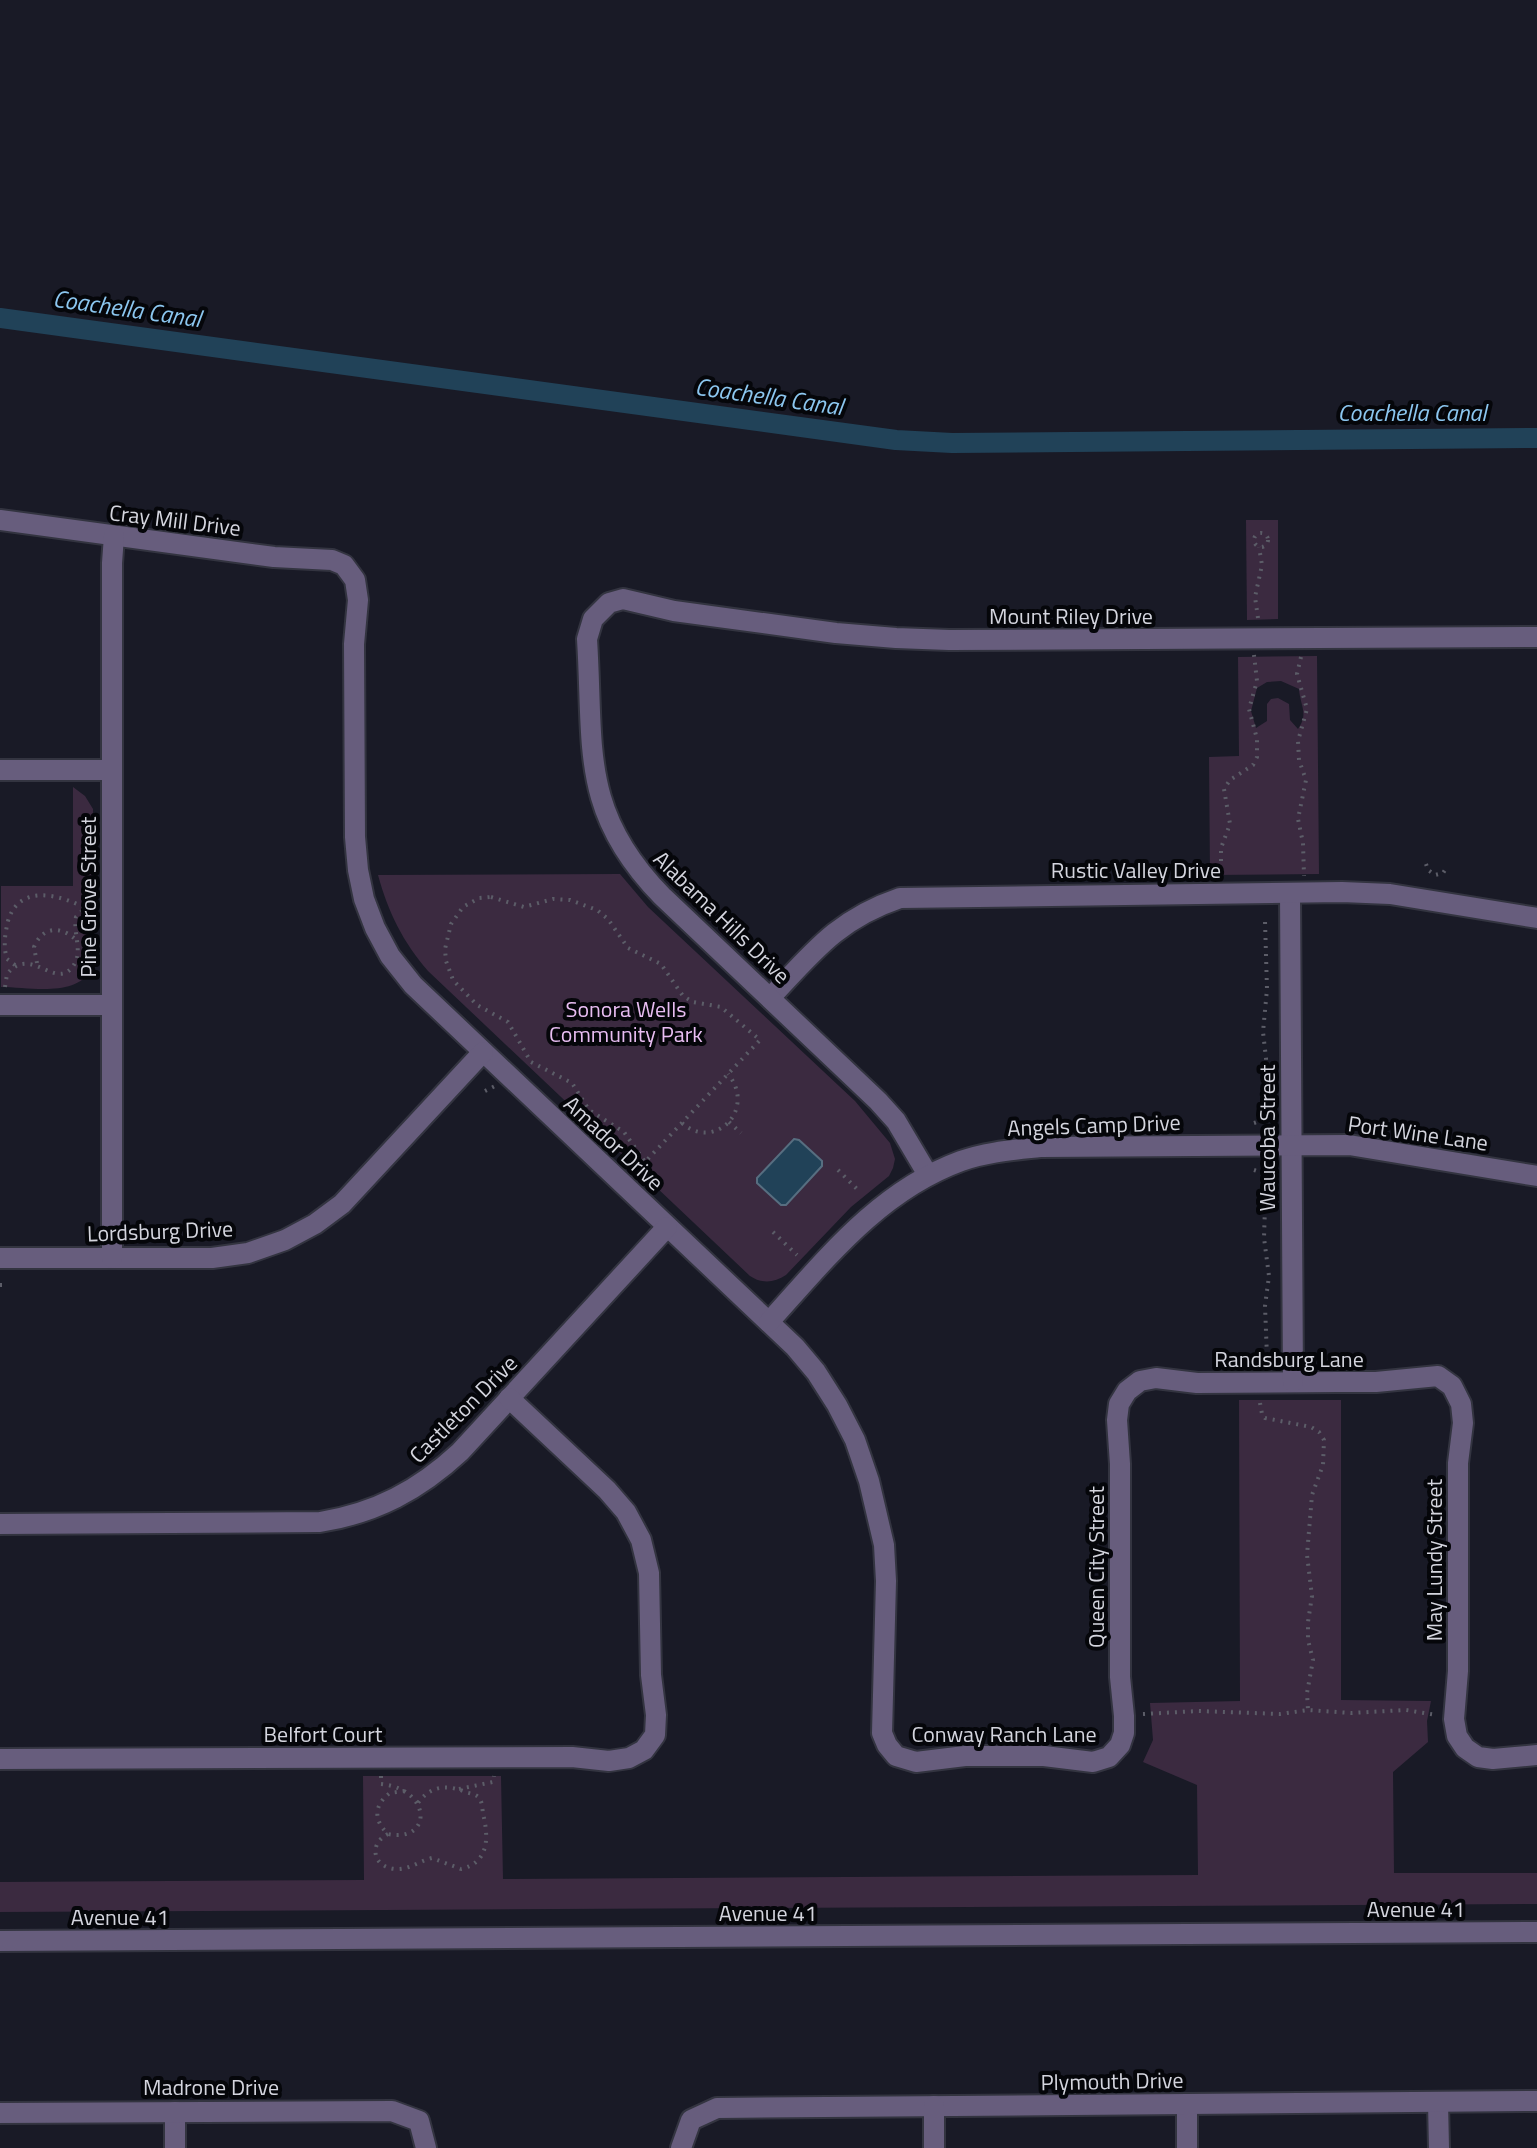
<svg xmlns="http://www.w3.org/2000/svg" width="1537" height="2148" font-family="'Titillium Web',sans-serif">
<rect width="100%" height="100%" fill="#191a26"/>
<!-- green -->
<g fill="#3b2a40" fill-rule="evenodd">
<polygon points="1246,520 1278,520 1278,619 1247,620"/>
<path d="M 1317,656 L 1319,874 L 1210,875 L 1209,757 L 1239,756 L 1238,657 ZM 1281,681 L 1299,689 C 1300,705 1309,714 1298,729 L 1290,720 L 1289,704 L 1278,698 L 1271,699 L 1267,704 L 1267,721 L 1256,728 L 1251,711 L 1257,688 L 1267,682 Z"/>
<path d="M 73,787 L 85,796 L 93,809 L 92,969 C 75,998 30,987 1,987 L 1,886 L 73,886 Z"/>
<path d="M 620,874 L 648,907 L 855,1101 L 890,1143 L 895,1159 L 893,1168 L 889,1176 L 851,1207 L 786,1275 C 774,1283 762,1284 750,1276 L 428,971 C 403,942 388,912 378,875 Z"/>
<polygon points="1239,1400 1341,1400 1341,1700 1431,1701 1427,1721 1428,1742 1393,1772 1394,1873 1537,1873 1537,1904 0,1912 0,1882 364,1880 363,1776 501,1776 503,1879 1198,1875 1197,1785 1143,1762 1153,1740 1150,1703 1240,1701"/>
</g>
<!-- water -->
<polygon fill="#214258" stroke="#576e80" stroke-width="2" points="794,1139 799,1140 822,1161 822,1166 786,1205 781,1205 757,1183 757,1178"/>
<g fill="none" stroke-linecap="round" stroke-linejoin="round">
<!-- canal -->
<polyline stroke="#214258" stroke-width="20" points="0,318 896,440 952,443 1537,438"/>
<!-- minor casing -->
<g stroke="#333440" stroke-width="24">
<g id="minor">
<polyline points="0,520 274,557 332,560 344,565 355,580 358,600 354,644 355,837 358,870 364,899 375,928 390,956 413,985 795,1347 816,1372 837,1405 855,1440 869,1481 884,1545 886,1581 882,1733 887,1745 896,1756 916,1762 965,1756 1044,1756 1093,1762 1109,1757 1120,1745 1124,1733 1124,1716 1120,1677 1120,1464 1117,1420 1119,1404 1127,1391 1140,1381 1156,1378 1197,1383 1338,1382 1376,1382 1438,1376 1452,1386 1461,1404 1463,1423 1458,1463 1458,1671 1454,1719 1457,1736 1465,1748 1478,1757 1493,1759 1537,1755"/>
<polyline points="0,770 112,770"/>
<polyline points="1290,893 1293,1382"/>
<path d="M 770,998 C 813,952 838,919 900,898 L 1342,892 L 1390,894 L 1537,918"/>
<polyline points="0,1005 112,1005"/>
<path d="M 928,1175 L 896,1121 L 878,1101 L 662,896 C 579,811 594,747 587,639 L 593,619 L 609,603 L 623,599 L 674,611 L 836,633 L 896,638 L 949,640 L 1537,637"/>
<polyline points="0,1258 212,1258 248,1253 285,1240 315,1224 342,1204 483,1052"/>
<polyline points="112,1258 112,563 114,536"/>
<path d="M 769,1322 C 826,1259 879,1191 961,1161 C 986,1152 1013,1150 1040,1147 L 1349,1145 L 1537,1176"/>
<path d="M 0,1524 L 320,1522 C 376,1513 419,1490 460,1452 L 667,1227"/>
<polyline points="0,1759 572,1757 609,1761 629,1758 644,1750 655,1735 656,1715 651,1675 649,1573 641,1540 626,1512 607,1490 509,1398"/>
<polyline points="0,1941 1537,1932"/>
<polyline points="1438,2102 1439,2148"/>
<polyline points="1187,2104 1187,2148"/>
<polyline points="175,2112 175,2148"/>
<polyline points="0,2113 392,2111 419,2121 426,2148"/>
<polyline points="681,2148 691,2120 717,2108 1537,2101"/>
<polyline points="934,2148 934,2106"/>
</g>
</g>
<!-- path -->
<g stroke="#5c5d68" stroke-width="4" stroke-dasharray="2 6" stroke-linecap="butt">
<circle cx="1261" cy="540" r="7"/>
<polyline points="1258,618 1255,597 1262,565 1259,547"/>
<polyline points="1301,657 1297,674 1307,709 1298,741 1299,760 1306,780 1298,819 1303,843 1304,876"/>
<polyline points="1426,864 1428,870 1435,875 1443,873 1447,867"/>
<polyline points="1221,877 1221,848 1230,824 1224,789 1230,780 1253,765 1257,757 1257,739 1249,709 1257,681 1254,655"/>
<polygon points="491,897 524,907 553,899 570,900 597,910 608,919 628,948 661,964 683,996 693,1002 721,1007 760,1040 645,1162 624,1132 589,1110 572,1083 531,1062 508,1022 477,1005 453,980 446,961 445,949 451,924 463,907 479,898"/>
<path d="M 37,963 L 34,947 C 42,928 58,925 74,938"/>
<path d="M 15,965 L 7,959 C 3,946 5,934 8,921 C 19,884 59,894 85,908"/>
<path d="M 5,987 L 7,974 C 32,943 57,995 75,963 C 82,950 73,932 76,917 L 85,908 L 92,908"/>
<polyline points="485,1091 495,1086"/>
<polyline points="729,1122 741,1133"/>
<path d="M 682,1123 C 715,1152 757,1109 728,1074"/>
<polyline points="1254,1123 1266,1119 1266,1058 1263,1032 1267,989 1265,921"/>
<polyline points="838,1170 858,1190"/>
<polyline points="1254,1170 1266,1174 1264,1238 1269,1276 1265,1306 1267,1357 1255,1358"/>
<polyline points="773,1232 797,1255"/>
<polyline points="0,1285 6,1285"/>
<polyline points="1260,1403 1262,1414 1265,1418 1311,1427 1319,1432 1324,1440 1323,1465 1312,1495 1307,1555 1312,1596 1308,1622 1308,1640 1313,1660 1307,1693 1308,1710"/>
<polyline points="1143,1714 1198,1711 1280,1714 1308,1710 1351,1713 1406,1710 1436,1715"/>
<path d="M 381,1776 L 381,1784 C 432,1789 433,1843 388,1834 C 373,1820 374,1805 390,1793 L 405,1791"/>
<polyline points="459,1789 493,1782 494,1776"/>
<path d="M 388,1834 C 368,1844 373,1867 395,1869 C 409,1870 419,1861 432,1858 L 461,1869 C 487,1863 489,1841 484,1818 C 482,1812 483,1805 480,1799 C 476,1793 469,1794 463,1791 C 445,1784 429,1787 418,1803"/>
</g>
<!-- minor -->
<use href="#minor" stroke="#675d7d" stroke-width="20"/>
</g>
<g text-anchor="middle" stroke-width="8" stroke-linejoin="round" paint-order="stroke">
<!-- street labels -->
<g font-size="22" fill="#d4d5de" stroke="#05060a">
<text transform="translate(175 520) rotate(7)" y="8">Cray Mill Drive</text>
<text x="1071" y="624">Mount Riley Drive</text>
<text x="1136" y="878">Rustic Valley Drive</text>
<text transform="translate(88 897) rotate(-90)" y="8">Pine Grove Street</text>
<text transform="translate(722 917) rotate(44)" y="8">Alabama Hills Drive</text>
<text transform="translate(1094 1125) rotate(-2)" y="8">Angels Camp Drive</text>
<text transform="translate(1418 1133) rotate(8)" y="8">Port Wine Lane</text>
<text transform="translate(1267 1138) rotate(-90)" y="8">Waucoba Street</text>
<text transform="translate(614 1143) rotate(43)" y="8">Amador Drive</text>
<text transform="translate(160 1231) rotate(-2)" y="8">Lordsburg Drive</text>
<text x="1289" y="1367">Randsburg Lane</text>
<text transform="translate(463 1409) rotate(-45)" y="8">Castleton Drive</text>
<text transform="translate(1434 1560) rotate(-90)" y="8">May Lundy Street</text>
<text transform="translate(1096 1567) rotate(-90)" y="8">Queen City Street</text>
<text x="323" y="1742">Belfort Court</text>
<text x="1004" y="1742">Conway Ranch Lane</text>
<text x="1416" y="1917">Avenue 41</text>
<text x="768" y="1921">Avenue 41</text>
<text x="120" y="1925">Avenue 41</text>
<text transform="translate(1112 2081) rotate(-1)" y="8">Plymouth Drive</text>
<text x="211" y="2095">Madrone Drive</text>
</g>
<!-- park labels -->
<g font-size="22" fill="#e8bdf2" stroke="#05060a">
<text x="626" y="1017">Sonora Wells<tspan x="626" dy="25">Community Park</tspan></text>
</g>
<!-- water labels -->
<g font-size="24" font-style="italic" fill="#8cc7f0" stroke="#05060a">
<text transform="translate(127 309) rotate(8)" y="8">Coachella Canal</text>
<text transform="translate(769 397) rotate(8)" y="8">Coachella Canal</text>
<text x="1412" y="421">Coachella Canal</text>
</g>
</g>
</svg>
